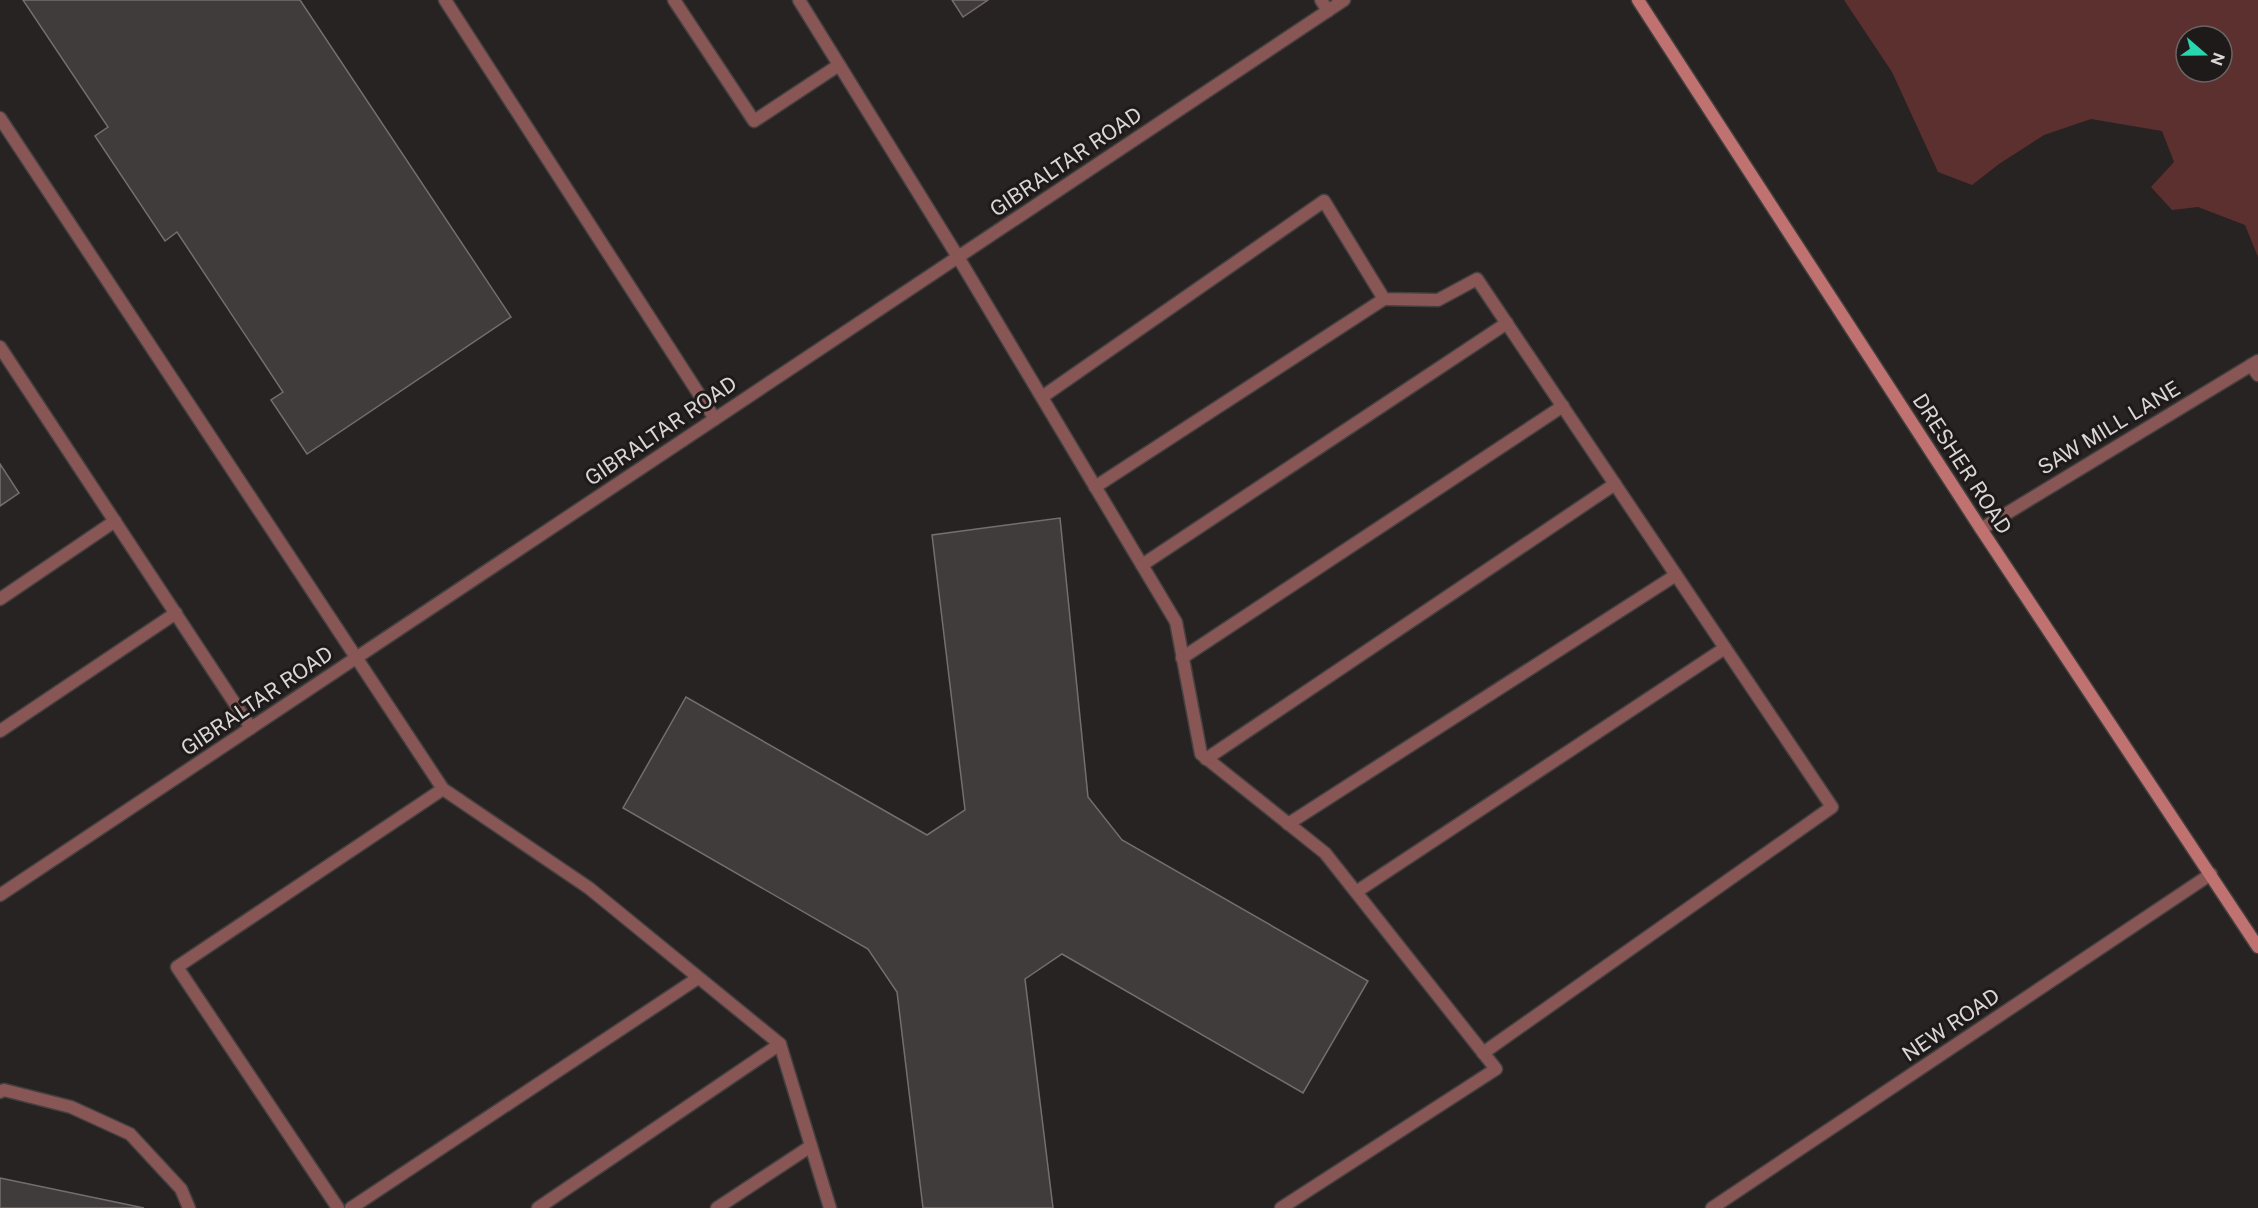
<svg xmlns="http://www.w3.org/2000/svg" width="2258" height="1208" font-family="'Public Sans',sans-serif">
<rect width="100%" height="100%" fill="#272323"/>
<!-- green -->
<path fill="#5c302f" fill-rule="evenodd" d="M 1844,0 L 2258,0 L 2258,257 L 2245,225 L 2198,207 L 2172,210 L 2151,187 L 2174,162 L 2162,131 L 2091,119 L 2044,135 L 1999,164 L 1972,185 L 1938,172 L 1892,72 ZM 2186,36 L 2222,36 L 2222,72 L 2186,72 Z"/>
<!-- building -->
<g fill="#403c3b" stroke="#746f6e" stroke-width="1.5">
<polygon points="23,0 300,0 511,317 307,454 271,400 283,392 177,232 165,241 95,136 108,127"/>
<polygon points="952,0 988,0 963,17"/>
<polygon points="0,464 19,493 0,506"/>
<polygon points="1060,518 1088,797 1122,840 1368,981 1303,1093 1062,954 1025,979 1053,1208 923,1208 897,992 868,949 623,808 686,697 927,835 965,810 932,535"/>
<polygon points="0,1178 144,1208 0,1208"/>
</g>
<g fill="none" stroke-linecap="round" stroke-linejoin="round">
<!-- service casing -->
<g stroke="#43403f" stroke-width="15">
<g id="service">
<polyline points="445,0 715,419"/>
<polyline points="674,0 754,121 839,65"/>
<polyline points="799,0 958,257 1176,622 1201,754 1325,853 1496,1069 1281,1208"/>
<polyline points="1321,0 1328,11"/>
<polyline points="0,118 443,789 589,888 780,1044 830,1208"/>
<polyline points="0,347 251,728"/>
<polyline points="2251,365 2258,375"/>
<polyline points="1042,397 1324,201 1384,299 1438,300 1477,279 1832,807 1483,1053"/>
<polyline points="1095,487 1384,299"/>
<polyline points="1142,565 1507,323"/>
<polyline points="0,599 115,521"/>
<polyline points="1182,658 1563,406"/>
<polyline points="0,731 176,613"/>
<polyline points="1206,759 1615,484"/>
<polyline points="1288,824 1676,575"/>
<polyline points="1356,892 1725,648"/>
<polyline points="0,1092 4,1090 71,1107 130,1134 181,1189 189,1208"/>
<polyline points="338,1208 177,967 443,789"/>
<polyline points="351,1208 698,978"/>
<polyline points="538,1208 780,1044"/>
<polyline points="717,1208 811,1146"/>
</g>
</g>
<!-- minor casing -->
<g stroke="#43403f" stroke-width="15">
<g id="minor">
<polyline points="1981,529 2258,361"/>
<polyline points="0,895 1344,0"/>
<polyline points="1712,1208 2211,874"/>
</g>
</g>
<!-- secondary casing -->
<g stroke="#43403f" stroke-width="15">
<polyline id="secondary" points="1638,0 1981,529 2258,947"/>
</g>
<!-- service -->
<use href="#service" stroke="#875655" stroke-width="12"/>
<!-- minor -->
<use href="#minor" stroke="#875655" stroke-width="12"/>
<!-- secondary -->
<use href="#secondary" stroke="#bf726f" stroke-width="12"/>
</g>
<g text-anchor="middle" stroke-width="6" stroke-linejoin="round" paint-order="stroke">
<!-- street labels -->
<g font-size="21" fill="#d9d6d5" stroke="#1e1a19">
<text transform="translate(1066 162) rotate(-34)" y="7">GIBRALTAR ROAD</text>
<text transform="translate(2109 428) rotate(-31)" y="7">SAW MILL LANE</text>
<text transform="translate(661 431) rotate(-34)" y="7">GIBRALTAR ROAD</text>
<text transform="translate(1962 464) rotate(57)" y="7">DRESHER ROAD</text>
<text transform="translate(257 701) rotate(-34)" y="7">GIBRALTAR ROAD</text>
<text transform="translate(1951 1025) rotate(-34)" y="7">NEW ROAD</text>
</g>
</g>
<!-- north arrow -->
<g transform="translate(2204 54) rotate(110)"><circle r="28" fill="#1e1a19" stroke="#696564" stroke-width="1.5"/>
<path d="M0-4.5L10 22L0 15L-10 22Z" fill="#28d5ad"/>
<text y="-9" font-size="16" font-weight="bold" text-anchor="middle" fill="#d9d6d5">N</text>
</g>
</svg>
